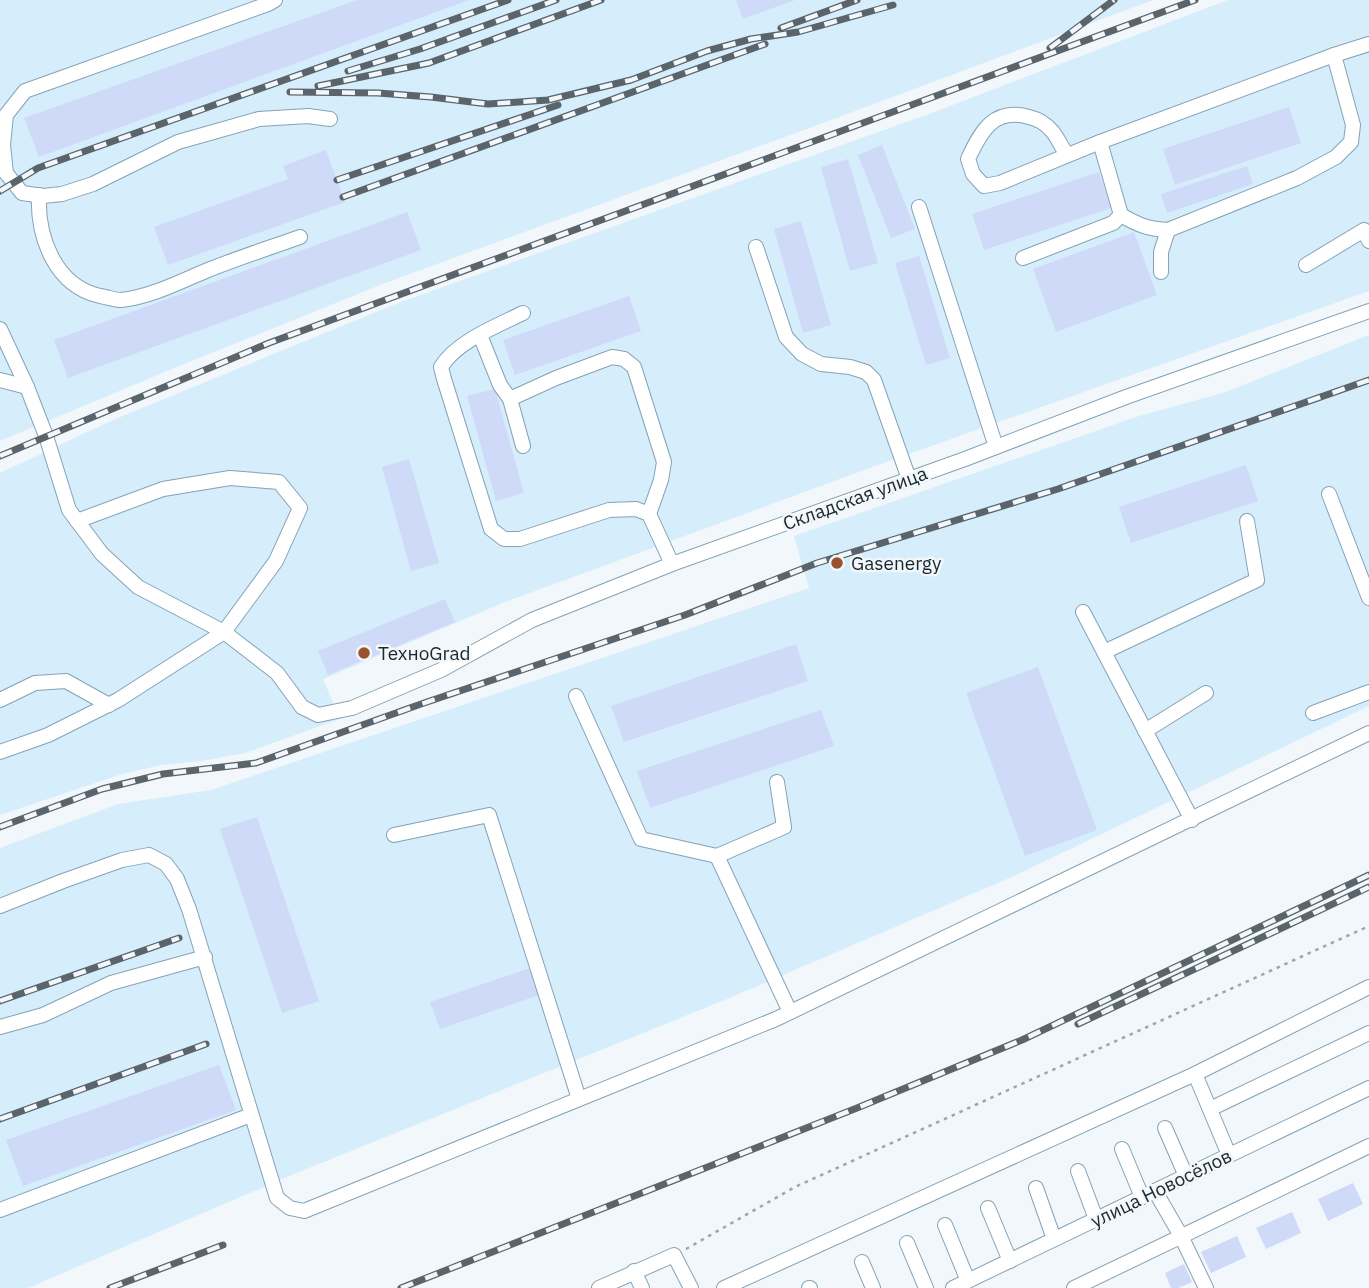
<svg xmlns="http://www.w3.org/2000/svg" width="1369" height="1288" font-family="'IBM Plex Sans',sans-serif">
<rect width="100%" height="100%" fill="#f1f7fb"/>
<!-- built -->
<g fill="#d6edfc">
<polygon points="0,0 1153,0 823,123 385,283 172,369 0,441"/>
<polygon points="1228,0 1369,0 1369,291 875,466 505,602 323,679 340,719 245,753 202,761 161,765 122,774 0,815 0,473 113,420 398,303 929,114"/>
<polygon points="1369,335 1369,706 1014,876 727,999 294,1174 28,1288 0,1288 0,848 118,804 211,790 809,588 794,536 1139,416 1223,393"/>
</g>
<!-- building -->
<g fill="#cfdaf8">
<polygon points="357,0 469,0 39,157 24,118"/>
<polygon points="736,0 795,0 743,19"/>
<polygon points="1289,107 1301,143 1175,185 1163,149"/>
<polygon points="882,145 915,229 891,238 858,155"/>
<polygon points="326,150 345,202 168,265 154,227 288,179 283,166"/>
<polygon points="848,159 878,263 850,271 821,167"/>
<polygon points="1247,166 1253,184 1167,213 1161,194"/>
<polygon points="1099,172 1111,208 984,250 972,214"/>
<polygon points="407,212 421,250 68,378 54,340"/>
<polygon points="801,221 831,325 803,333 774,229"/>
<polygon points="1134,232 1157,295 1056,332 1033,269"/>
<polygon points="919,256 950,358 926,365 895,263"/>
<polygon points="629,296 641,331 515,375 503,340"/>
<polygon points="495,389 524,493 496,501 467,396"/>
<polygon points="409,459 439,563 411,571 382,467"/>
<polygon points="1246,465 1258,501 1131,543 1119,507"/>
<polygon points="445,599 455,622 328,675 318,651"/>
<polygon points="796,644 808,681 624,742 611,706"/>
<polygon points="1038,667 1097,830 1025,856 966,693"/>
<polygon points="821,710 834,746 650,808 637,771"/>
<polygon points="257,817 319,1001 282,1013 220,829"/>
<polygon points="533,967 542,994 440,1029 430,1002"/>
<polygon points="219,1065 236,1110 23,1186 6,1140"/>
<polygon points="1353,1183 1363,1204 1328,1221 1318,1199"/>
<polygon points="1292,1212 1301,1233 1266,1249 1256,1228"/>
<polygon points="1237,1236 1246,1257 1211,1273 1201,1252"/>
<polygon points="1184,1264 1192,1282 1178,1288 1171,1288 1165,1273"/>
</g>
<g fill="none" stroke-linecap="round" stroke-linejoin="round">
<!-- minor casing -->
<g stroke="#84a3b5" stroke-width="16">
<g id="minor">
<polyline points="275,0 268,4 25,91 6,115 3,145 6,173 22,193 43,196 62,194 93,184 178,142 259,119 308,116 330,119"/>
<path d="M 1067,155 C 1062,148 1058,138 1052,131 C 1046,124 1038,119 1029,117 C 994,107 981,131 968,159 L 973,174 L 984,186 L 1000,183 L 1100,142"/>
<path d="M 39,195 C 37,237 55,286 100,296 C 107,297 115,300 121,300 C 151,297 181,281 208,270 C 238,258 269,248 300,237"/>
<polyline points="919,207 996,447"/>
<path d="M 1121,215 C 1138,225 1148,229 1168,230 L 1297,178 L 1336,157 L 1351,142 L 1353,125 L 1334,55 L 1369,44"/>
<polyline points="756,247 786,337 802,354 821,364 850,367 866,372 874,380 909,479"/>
<polyline points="1023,258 1113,223 1121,215 1100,142 1334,55"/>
<polyline points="1306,265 1364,230 1369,241"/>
<polyline points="1161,272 1161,252 1168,230"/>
<path d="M 523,313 C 497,326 457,341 441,367 L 444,379 L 491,529 L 504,539 L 520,539 L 609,510 L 636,509 L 649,514 L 672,564"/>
<polyline points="0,329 27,387 46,436 69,510 102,554 138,587 224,632 277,673 302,707 318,715 352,708 441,670 532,620 672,564 965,459 1126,397 1369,311"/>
<polyline points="480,335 500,385 510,399 556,378 612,357 624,359 634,367 664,462 661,480 649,514"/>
<polyline points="0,380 27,387"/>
<polyline points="510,399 523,446"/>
<polyline points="1329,494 1369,598"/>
<polyline points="1083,612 1192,820"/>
<polyline points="1104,652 1257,580 1247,521"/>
<polyline points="576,696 641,839 717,856"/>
<polyline points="0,700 35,683 66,681 109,705"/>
<polyline points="1313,713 1369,692"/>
<polyline points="1145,731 1206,693"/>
<polyline points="0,752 48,735 118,700 224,632 276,561 300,508 279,482 230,478 163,489 77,521"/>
<polyline points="777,782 784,827 717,856 790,1012"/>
<polyline points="394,835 489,815 579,1099"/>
<polyline points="0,906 63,881 122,860 149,855 166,864 177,879 189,909 277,1198 290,1208 304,1211 776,1019 1369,733"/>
<polyline points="0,1027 43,1015 111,983 205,957"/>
<polyline points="1195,1074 1369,987"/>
<polyline points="1210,1109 1369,1033"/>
<polyline points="1165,1128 1186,1176"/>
<polyline points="1122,1149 1142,1197"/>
<polyline points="1078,1171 1096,1219"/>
<polyline points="1036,1188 1054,1239"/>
<polyline points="1155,1191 1181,1236 1206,1288"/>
<polyline points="988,1208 1010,1261"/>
<polyline points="0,1210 251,1115"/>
<polyline points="945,1225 968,1281"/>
<polyline points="907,1243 926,1288"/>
<polyline points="862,1262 873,1288"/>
<polyline points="634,1271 642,1288"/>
<polyline points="599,1288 674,1255 691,1288"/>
<polyline points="724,1288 1195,1074 1229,1155"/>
<polyline points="809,1288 810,1288"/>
<polyline points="953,1288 1369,1088"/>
<polyline points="1074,1288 1369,1146"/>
</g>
</g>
<!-- path -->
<polyline stroke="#9ea6ab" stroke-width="2.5" stroke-dasharray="3.5 5" stroke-linecap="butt" points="686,1249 795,1187 1369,926"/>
<!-- minor -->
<use href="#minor" stroke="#fff" stroke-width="14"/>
<!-- rail casing -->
<g stroke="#5a646a" stroke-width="7">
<g id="rail">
<polyline points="781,28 857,0"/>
<polyline points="1050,48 1114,0"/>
<polyline points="348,71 420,49 556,0"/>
<polyline points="318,86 429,63 601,0"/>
<polyline points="290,92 378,93 431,97 488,104 548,100 631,80 707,51 751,39 798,32 893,5"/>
<polyline points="337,180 558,105"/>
<polyline points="0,191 38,168 508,0"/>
<polyline points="343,197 765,44"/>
<polyline points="0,456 269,343 1195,0"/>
<polyline points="0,827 102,789 163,774 256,763 421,704 685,615 817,563 1058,489 1369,380"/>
<polyline points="0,1001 179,938"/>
<polyline points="1078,1024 1369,887"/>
<polyline points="0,1119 206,1044"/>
<polyline points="110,1288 223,1245"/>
<polyline points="401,1288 857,1108 1022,1040 1369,875"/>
</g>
</g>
<!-- rail -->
<use href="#rail" stroke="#f1f7fb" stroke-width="4.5" stroke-dasharray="13" stroke-linecap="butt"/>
</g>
<!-- markers -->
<g fill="#99522b" stroke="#f1f7fb" stroke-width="2.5">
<circle cx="837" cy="563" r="7"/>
<circle cx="364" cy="653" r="7"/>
</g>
<g text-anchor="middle" stroke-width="5" stroke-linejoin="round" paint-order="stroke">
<!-- street labels -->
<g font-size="19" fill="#1b272e" stroke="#f1f7fb">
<text transform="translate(855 498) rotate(-20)" y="7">Складская улица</text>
<text transform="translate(1161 1188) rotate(-26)" y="7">улица Новосёлов</text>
</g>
<!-- poi labels -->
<g font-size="19" fill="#1b272e" stroke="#f1f7fb" text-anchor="start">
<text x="851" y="570">Gasenergy</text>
<text x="378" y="660">ТехноGrad</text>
</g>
</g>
</svg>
